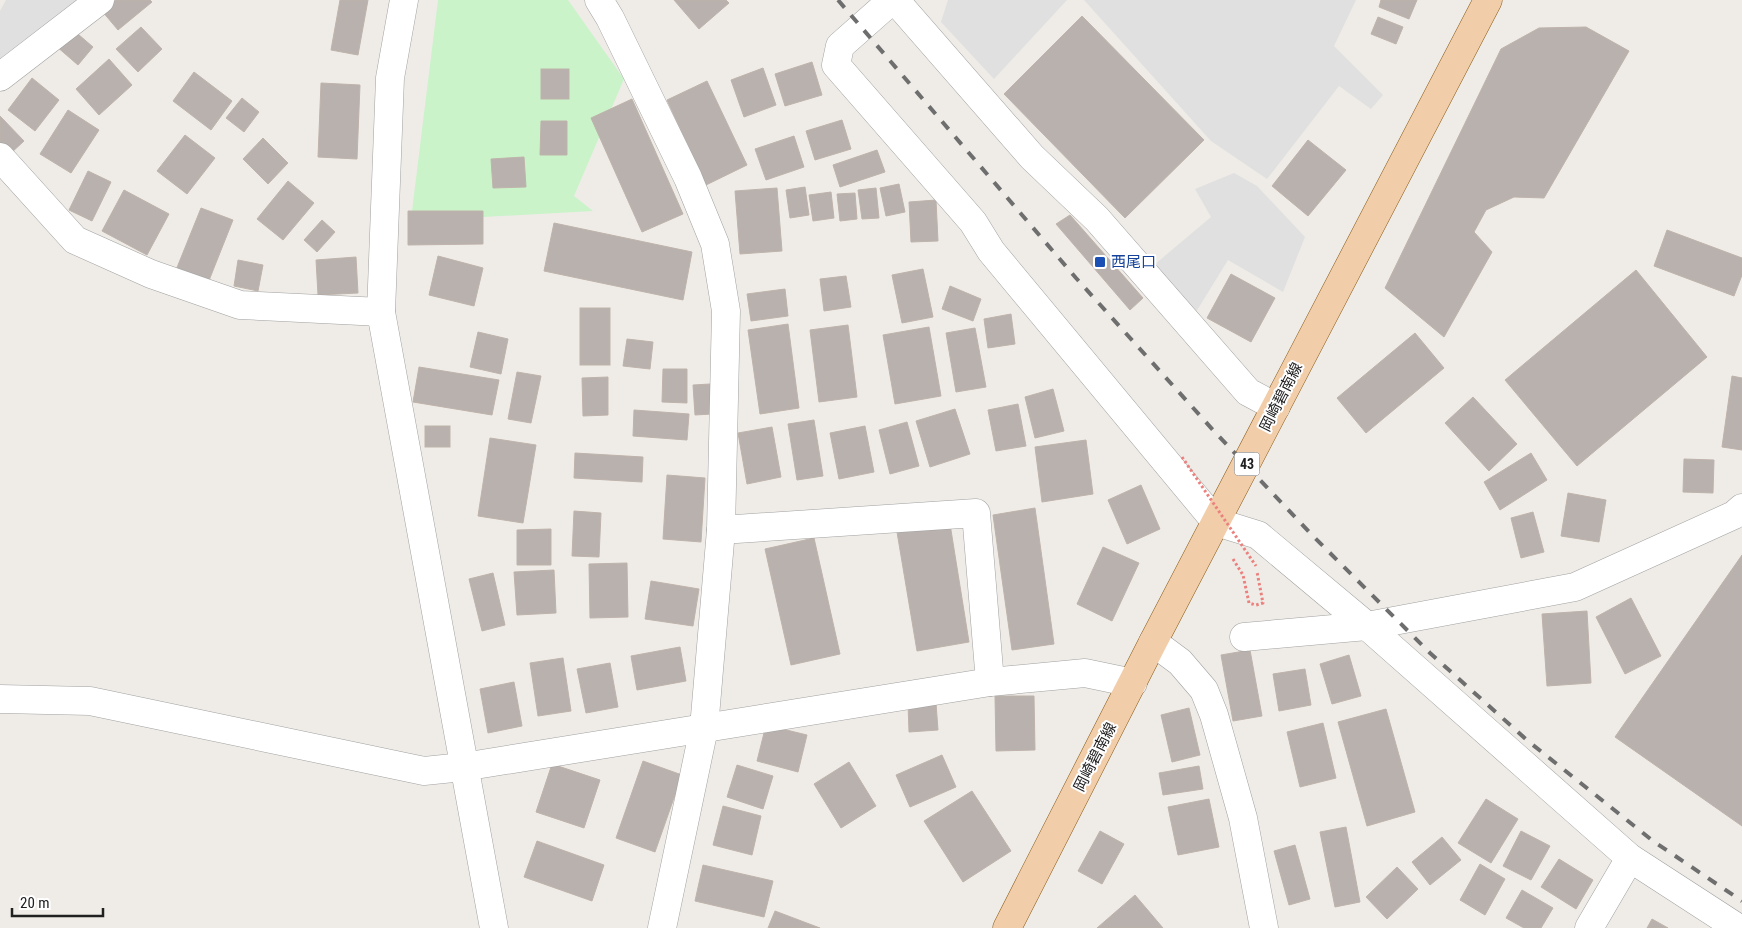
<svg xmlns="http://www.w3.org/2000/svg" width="1742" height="928" font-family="'Roboto Condensed','Noto Sans JP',sans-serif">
<rect width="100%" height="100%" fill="#efece7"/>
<!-- park -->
<polygon fill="#caf3ca" points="438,0 568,0 624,79 574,196 593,211 483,217 412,211"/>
<!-- parking -->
<g fill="#e0e0e0">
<polygon points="6,0 80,0 0,63 0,11"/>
<polygon points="948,0 1067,0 994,79 941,22"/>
<polygon points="1084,0 1356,0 1334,46 1383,95 1371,109 1339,86 1267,179 1211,141"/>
<polygon points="1234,173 1257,186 1305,237 1283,292 1228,260 1196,312 1154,265 1211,217 1195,189"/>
</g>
<!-- building -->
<g fill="#b8b1ad" stroke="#bfb3ab">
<polygon points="116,0 150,0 152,2 118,30 102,11"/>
<polygon points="340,0 368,0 358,55 331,50"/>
<polygon points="674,0 726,0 729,3 699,29"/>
<polygon points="1381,0 1417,0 1409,19 1379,7"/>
<polygon points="1082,16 1204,140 1125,218 1004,94"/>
<polygon points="1378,17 1403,27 1396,44 1371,34"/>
<polygon points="141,27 162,49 138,72 116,49"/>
<polygon points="1586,27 1629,51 1544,198 1514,197 1486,210 1474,232 1492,252 1444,337 1385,288 1501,49 1539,28"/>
<polygon points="71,28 93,47 78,65 56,46"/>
<polygon points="109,59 132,85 99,115 76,89"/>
<polygon points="812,62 822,95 785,106 775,74"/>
<polygon points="763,68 776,105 744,117 731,80"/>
<rect x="541" y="69" width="28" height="30"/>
<polygon points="194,72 232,101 211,130 173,101"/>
<polygon points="32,78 59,100 35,131 8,110"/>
<polygon points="707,81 747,165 706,185 667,100"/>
<polygon points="321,83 360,85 357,159 318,157"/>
<polygon points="242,98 259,112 244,132 226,118"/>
<polygon points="632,99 683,214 642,232 591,118"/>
<polygon points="68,110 99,130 71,173 40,154"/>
<polygon points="0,116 24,141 10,154 0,144"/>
<polygon points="842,120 851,149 815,160 806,131"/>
<polygon points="541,121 567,121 567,155 540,155"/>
<polygon points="185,135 215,158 187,194 157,171"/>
<polygon points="794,136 804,167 766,180 755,149"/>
<polygon points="263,138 288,163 268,184 243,159"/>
<polygon points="1308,140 1346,170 1308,216 1272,186"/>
<polygon points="877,150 885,172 840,187 833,165"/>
<polygon points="524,157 526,187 493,188 491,159"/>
<polygon points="88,171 111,182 92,221 69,210"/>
<polygon points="288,181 314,203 283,240 257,219"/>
<polygon points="899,184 905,212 886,216 880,188"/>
<polygon points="805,187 809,215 790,218 786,190"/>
<polygon points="777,188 782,251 740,254 735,191"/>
<polygon points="876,188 879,218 862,219 858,190"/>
<polygon points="124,190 169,214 147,255 102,231"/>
<polygon points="831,192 834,218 813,221 809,195"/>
<polygon points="855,193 857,219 840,221 837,194"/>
<polygon points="936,200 938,241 911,242 909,202"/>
<polygon points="201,208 233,220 206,288 174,275"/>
<polygon points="408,211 483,211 483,244 408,245"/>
<polygon points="1070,215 1143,298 1130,310 1056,224"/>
<polygon points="322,220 335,232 317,252 304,240"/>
<polygon points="554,223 692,252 683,300 544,271"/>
<polygon points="1667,230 1742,258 1742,275 1734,296 1654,266"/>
<polygon points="438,256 483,268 474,306 429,295"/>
<polygon points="356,257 358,293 318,295 316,260"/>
<polygon points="238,260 263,265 258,291 234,286"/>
<polygon points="923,269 933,317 902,323 892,275"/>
<polygon points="1636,270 1707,357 1577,466 1505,380"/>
<polygon points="1231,274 1275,298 1251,342 1207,318"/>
<polygon points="846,276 851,307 824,311 820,279"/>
<polygon points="950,286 981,299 973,321 942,309"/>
<polygon points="785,289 788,316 751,321 747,294"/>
<rect x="580" y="308" width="30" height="57"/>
<polygon points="1011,314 1015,344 988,348 984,319"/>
<polygon points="788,324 799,408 760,414 748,330"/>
<polygon points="848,325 857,397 819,402 810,330"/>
<polygon points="929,327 941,396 895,404 883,335"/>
<polygon points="975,328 986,387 956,392 946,333"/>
<polygon points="478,332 508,339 501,374 470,367"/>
<polygon points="1415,333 1444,368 1366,433 1337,398"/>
<polygon points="627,339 653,342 650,369 623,366"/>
<polygon points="419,367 499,380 492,415 413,402"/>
<polygon points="663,369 687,369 687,403 662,402"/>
<polygon points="517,372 541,376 531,423 508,419"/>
<polygon points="1732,376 1742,378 1742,450 1722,447"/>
<polygon points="608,377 608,415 583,416 582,378"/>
<polygon points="710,384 712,414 695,415 693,385"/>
<polygon points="1053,389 1064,431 1035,438 1025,397"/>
<polygon points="1473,397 1517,444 1489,471 1445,423"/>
<polygon points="1018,404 1026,446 996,451 988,410"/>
<polygon points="955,409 970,454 930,467 916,421"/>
<polygon points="634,410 689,414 687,440 633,436"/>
<polygon points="814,420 823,476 797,480 788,424"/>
<polygon points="907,422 919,466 890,474 879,430"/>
<rect x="425" y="426" width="25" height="21"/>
<polygon points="865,426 874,472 839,479 830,433"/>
<polygon points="772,427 781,477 747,484 738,433"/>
<polygon points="490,438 536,445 523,523 478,516"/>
<polygon points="1086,440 1093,494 1042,502 1035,447"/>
<polygon points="575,453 643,457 642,482 574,478"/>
<polygon points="1531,453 1547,480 1500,510 1484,482"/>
<polygon points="1684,459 1714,460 1713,493 1683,492"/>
<polygon points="667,475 705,478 701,542 663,539"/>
<polygon points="1141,485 1160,529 1127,544 1108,500"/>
<polygon points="1568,493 1606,500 1599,542 1561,536"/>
<polygon points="1035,508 1054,644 1012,650 993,515"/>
<polygon points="574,511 601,513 599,557 572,556"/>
<polygon points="1533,512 1544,552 1521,558 1511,518"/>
<polygon points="950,524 969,642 917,651 897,532"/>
<polygon points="551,529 551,565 517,565 517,530"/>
<polygon points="814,538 840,654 791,665 765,549"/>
<polygon points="1103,547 1139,563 1112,621 1077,604"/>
<polygon points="1742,555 1742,826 1615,737"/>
<polygon points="627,563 628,617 590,618 589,564"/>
<polygon points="554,570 556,613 517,615 514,572"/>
<polygon points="493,573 505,625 482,631 469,579"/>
<polygon points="651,581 699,589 693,626 645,619"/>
<polygon points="1631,598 1661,656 1625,674 1596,617"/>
<polygon points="1587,611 1591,683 1547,686 1542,614"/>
<polygon points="680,647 686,681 637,690 631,656"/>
<polygon points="1250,650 1262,716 1233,721 1221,655"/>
<polygon points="1349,655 1361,696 1332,704 1320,664"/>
<polygon points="563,658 571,711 538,716 530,663"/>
<polygon points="610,663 618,707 586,713 577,669"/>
<polygon points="1305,669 1311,705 1279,711 1273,674"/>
<polygon points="514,682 522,726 488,733 480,689"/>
<polygon points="995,696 1034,696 1035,750 996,751"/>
<polygon points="936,703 938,730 909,732 908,704"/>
<polygon points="1189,708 1200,755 1172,762 1161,715"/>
<polygon points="1386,709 1415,812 1367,826 1338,722"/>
<polygon points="1323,723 1336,778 1300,787 1287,732"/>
<polygon points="766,725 807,735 798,772 757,761"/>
<polygon points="942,755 956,787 910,807 896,775"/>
<polygon points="643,761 682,775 655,852 616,838"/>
<polygon points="849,762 876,806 841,828 814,784"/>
<polygon points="552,764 600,780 584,828 536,812"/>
<polygon points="737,765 773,776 763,809 727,797"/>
<polygon points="1199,766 1203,789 1163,795 1159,773"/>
<polygon points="972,791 1011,851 963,882 924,821"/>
<polygon points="1209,799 1219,847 1178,855 1168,807"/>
<polygon points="1486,799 1518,819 1491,863 1458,843"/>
<polygon points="723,806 761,816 752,855 713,845"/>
<polygon points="1346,827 1360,902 1335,907 1320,832"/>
<polygon points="1100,831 1124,844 1102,884 1078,871"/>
<polygon points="1521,831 1550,846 1531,880 1503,866"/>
<polygon points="1442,837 1461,860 1430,885 1412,862"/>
<polygon points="537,841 604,865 592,901 524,877"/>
<polygon points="1295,845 1310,899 1289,905 1274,851"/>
<polygon points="1559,859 1593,880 1576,909 1541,887"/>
<polygon points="1480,864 1505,879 1485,915 1460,900"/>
<polygon points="703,865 773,881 764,917 695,901"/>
<polygon points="1397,867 1418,889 1387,919 1366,897"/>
<polygon points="1522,890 1553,908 1541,928 1524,928 1506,918"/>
<polygon points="1135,895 1163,928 1097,928"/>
<polygon points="775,911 820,928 768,928"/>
<polygon points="1652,919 1668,928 1647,928"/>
</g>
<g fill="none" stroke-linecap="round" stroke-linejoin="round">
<!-- minor casing -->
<g stroke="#a1a1a1" stroke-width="29">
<g id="minor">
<polyline points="404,0 390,78 381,312 494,928"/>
<polyline points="599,0 610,18 688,178 715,244 726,311 721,530 704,728 662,928"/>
<polyline points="892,0 840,46 836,65 973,222 991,251 1216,522 1258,535 1367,626 1630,858 1738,928"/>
<polyline points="895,0 1032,157 1097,219 1248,392 1276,407"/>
<polyline points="0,77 100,0"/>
<polyline points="0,157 75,240 151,274 240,305 381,312"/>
<polyline points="721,530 976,513 990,682"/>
<polyline points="1244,637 1367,626 1575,587 1734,515 1742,508"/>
<polyline points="1153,642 1180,662 1204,690 1214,715 1243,818 1264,928"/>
<polyline points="0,699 90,701 424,771 463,767 990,682 1085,673 1133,683"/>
<polyline points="1589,928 1630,858"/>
</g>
</g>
<!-- major casing -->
<g stroke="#895912" stroke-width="29">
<polyline id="major" points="1007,928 1153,642 1488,0"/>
</g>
<!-- path -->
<polyline stroke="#ea817e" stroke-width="3" stroke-dasharray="2.5 2.5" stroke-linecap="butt" points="1233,559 1243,575 1249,603 1256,605 1263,603 1257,572"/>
<!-- minor -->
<use href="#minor" stroke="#fff" stroke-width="28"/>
<!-- major -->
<use href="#major" stroke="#f1cdaa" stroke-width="28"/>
<!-- rail -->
<polyline stroke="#6e6e6e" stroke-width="4" stroke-dasharray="10 10" stroke-linecap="butt" points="838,0 1076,278 1213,430 1311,534 1430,653 1528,741 1653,841 1742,901"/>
<!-- path-bridge -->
<polyline stroke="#ea817e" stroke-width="3" stroke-dasharray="2.5 2.5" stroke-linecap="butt" points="1182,457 1256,566"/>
</g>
<!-- markers -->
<rect fill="#1a4fb4" stroke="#fff" stroke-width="2" x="1094" y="256" width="12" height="12" rx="2.5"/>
<g text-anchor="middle" stroke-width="4" stroke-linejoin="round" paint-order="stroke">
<!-- shield labels -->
<rect fill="#fff" stroke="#636363" stroke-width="1" x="1234.5" y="452.5" width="25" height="23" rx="4"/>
<g font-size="14" font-weight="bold" fill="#202020">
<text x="1247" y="469">43</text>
</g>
<!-- transit labels -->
<g font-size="15" fill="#164399" stroke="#fff" text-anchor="start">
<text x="1111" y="267">西尾口</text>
</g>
<!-- street labels -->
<g font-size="15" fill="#202020" stroke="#fff">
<text transform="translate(1281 397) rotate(-63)" y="5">岡崎碧南線</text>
<text transform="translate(1095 757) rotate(-63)" y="5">岡崎碧南線</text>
</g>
</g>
<!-- scale -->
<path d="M12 908v8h91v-8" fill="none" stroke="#202020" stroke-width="2.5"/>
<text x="20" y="908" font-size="15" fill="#202020" stroke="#ffffff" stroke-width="4" paint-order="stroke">20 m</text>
</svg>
